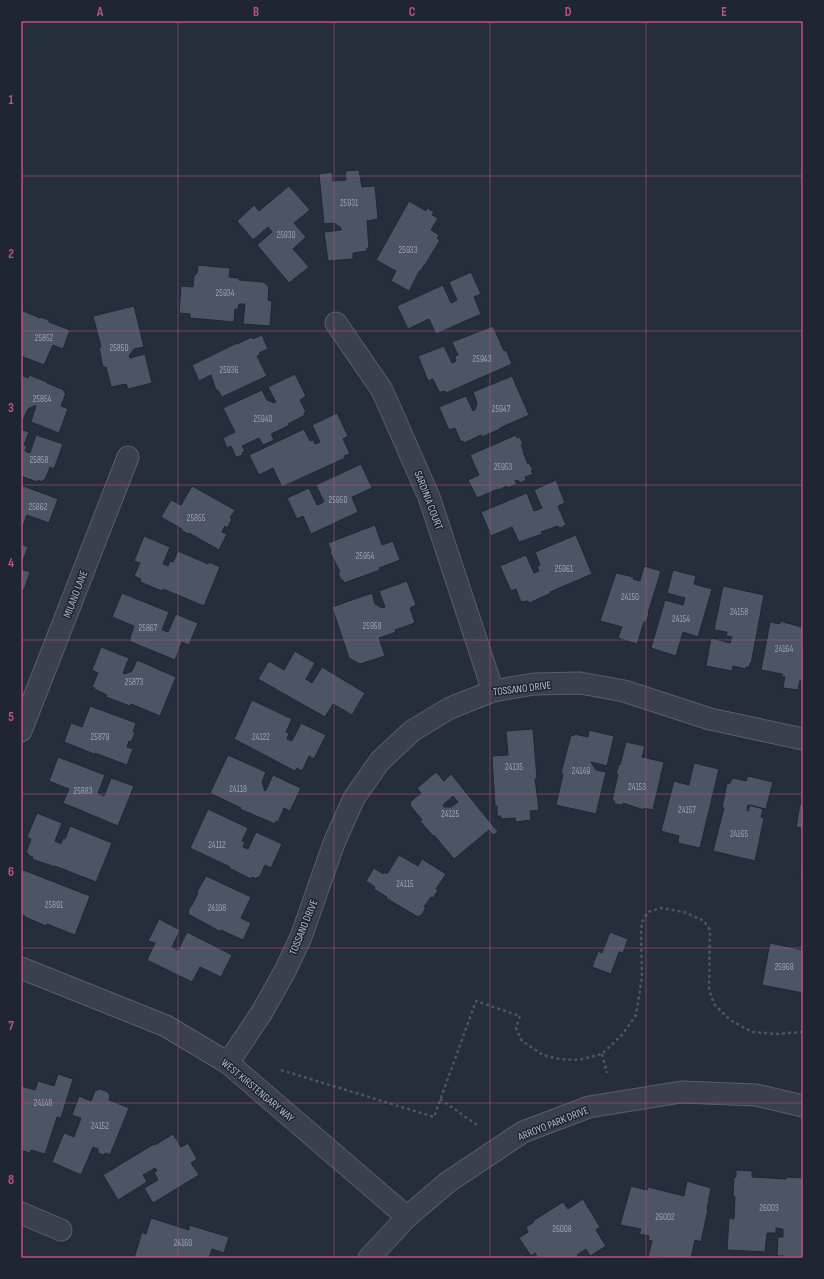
<svg xmlns="http://www.w3.org/2000/svg" width="824" height="1279" font-family="'Sofia Sans Condensed',sans-serif">
<rect width="100%" height="100%" fill="#262e3c"/>
<!-- building -->
<g fill="#4d5464" stroke="#212733" fill-rule="evenodd">
<polygon points="359,170 362,187 375,186 378,219 367,221 369,248 367,248 367,251 353,253 353,259 328,261 324,232 341,230 341,228 334,223 324,224 319,174 332,172 333,181 346,180 345,171"/>
<polygon points="289,186 310,210 294,223 306,237 293,249 309,267 289,283 257,245 272,232 268,227 253,240 237,221 254,205 259,211"/>
<polygon points="409,201 426,211 427,208 434,212 432,215 438,218 431,230 439,235 437,238 440,240 425,265 424,265 421,271 420,270 409,291 391,281 396,271 376,260"/>
<polygon points="198,265 230,268 229,277 239,278 239,280 263,282 264,283 267,284 267,286 269,286 268,300 272,301 270,326 243,324 245,304 239,304 238,309 235,309 234,322 190,318 190,314 179,313 181,286 193,287 194,276 197,273"/>
<polygon points="471,272 481,294 474,297 481,314 436,334 429,319 408,329 397,306 443,285 451,303 457,300 449,282"/>
<polygon points="134,306 144,347 134,349 129,356 130,358 145,354 152,383 128,389 126,384 111,387 106,367 103,367 99,347 101,347 93,316"/>
<polygon points="21,310 40,318 40,317 49,320 49,322 70,330 63,349 53,345 44,365 21,356"/>
<polygon points="493,326 504,351 506,350 512,364 446,393 445,391 441,392 439,392 433,379 428,381 418,356 444,346 452,363 456,361 455,356 458,355 452,342"/>
<polygon points="262,335 268,349 259,353 260,355 257,356 267,376 222,397 218,390 216,390 211,375 199,381 192,365 237,343 237,344 252,337 253,339"/>
<polygon points="295,374 306,396 300,400 306,412 304,413 305,415 288,424 290,425 271,434 274,440 263,445 259,438 242,446 245,451 242,453 243,455 236,457 231,446 227,448 223,438 235,432 223,408 262,390 267,400 274,403 276,402 268,387"/>
<polygon points="21,375 28,378 29,375 47,382 47,383 64,390 64,392 66,393 61,406 68,409 59,433 31,422 36,406 34,406 28,409 23,420 21,419"/>
<polygon points="512,376 529,415 500,428 500,429 482,437 481,435 464,443 463,441 461,442 455,428 449,430 439,407 466,396 473,411 475,410 477,403 473,392"/>
<polygon points="337,413 348,436 343,439 350,454 344,456 345,458 282,487 273,468 259,475 249,455 304,429 310,441 313,440 315,444 320,442 312,425"/>
<polygon points="21,429 29,432 24,445 27,446 25,451 30,453 36,435 63,444 54,469 50,467 45,480 43,480 42,482 38,480 37,482 21,476"/>
<polygon points="516,435 517,438 520,437 523,444 521,445 524,452 523,452 528,464 529,463 533,470 531,471 533,474 525,477 526,480 520,483 518,480 515,481 517,484 507,488 507,486 498,490 498,489 477,498 468,480 479,475 470,455"/>
<polygon points="361,464 372,488 352,497 358,512 311,534 303,516 297,519 287,498 309,488 317,505 324,502 316,485"/>
<polygon points="556,480 565,503 558,506 566,525 560,528 558,526 541,532 542,534 519,542 512,527 491,536 481,512 527,493 534,511 542,508 534,490"/>
<polygon points="21,485 58,499 49,523 27,515 21,531"/>
<polygon points="192,486 235,510 230,518 232,519 227,528 225,526 222,532 227,534 219,550 189,533 188,534 181,530 182,529 161,517 171,500 181,505"/>
<polygon points="375,525 382,545 393,541 400,560 379,568 380,570 344,583 343,580 341,580 338,572 340,572 330,552 331,551 328,543"/>
<polygon points="576,535 592,574 550,592 551,593 529,603 528,601 521,602 516,589 511,591 500,566 526,555 534,573 539,571 537,566 540,565 535,552"/>
<polygon points="144,536 170,547 163,564 168,566 170,561 173,562 178,551 208,564 209,562 220,567 204,606 163,589 162,591 140,582 141,579 134,576 140,563 134,561"/>
<polygon points="21,544 28,547 21,566"/>
<polygon points="644,566 661,571 648,613 649,613 646,622 644,622 637,644 618,638 622,627 600,621 616,573 634,577 633,579 640,581"/>
<polygon points="21,569 30,572 24,590 21,589"/>
<polygon points="673,570 696,576 694,584 712,589 698,637 683,632 676,656 651,648 665,600 683,605 685,598 667,593"/>
<polygon points="407,581 416,605 410,608 415,623 395,630 396,632 379,638 385,656 360,664 349,658 332,607 372,593 375,604 382,608 385,607 379,591"/>
<polygon points="723,586 764,595 751,664 750,663 749,667 746,667 746,669 733,666 732,671 706,666 711,638 730,643 732,637 726,636 727,632 714,630"/>
<polygon points="122,593 169,612 162,630 168,632 176,614 198,623 189,645 182,642 175,660 129,641 134,626 112,617"/>
<polygon points="780,621 801,627 801,625 803,626 803,674 802,681 800,680 798,690 783,688 785,677 782,677 782,674 761,670 770,622 780,624"/>
<polygon points="101,647 129,658 123,673 125,674 132,671 137,660 176,677 160,716 131,704 130,706 106,697 107,695 94,689 95,688 92,687 98,673 92,670"/>
<polygon points="295,651 315,663 306,679 312,683 322,667 365,693 352,715 333,704 325,717 258,679 269,661 284,670"/>
<polygon points="252,700 292,719 286,732 289,733 287,739 292,741 301,723 326,735 314,759 309,756 302,771 297,768 295,771 234,739"/>
<polygon points="90,706 136,723 133,732 135,733 131,742 129,741 127,747 133,749 127,765 95,753 94,754 64,742 71,723 82,727"/>
<polygon points="533,729 537,778 535,779 539,810 530,811 531,820 516,822 515,818 501,819 501,816 497,816 497,806 495,806 492,756 508,755 506,731"/>
<polygon points="589,730 614,736 607,766 591,762 596,770 606,772 596,814 556,805 563,774 561,773 571,735 574,736 574,734 588,737"/>
<polygon points="626,742 645,746 642,757 664,762 653,810 644,808 644,810 623,803 623,805 614,804 615,801 612,801 618,774 616,774 619,764 620,765"/>
<polygon points="228,755 266,772 262,782 265,791 266,790 273,775 301,788 290,811 284,808 278,822 276,821 275,824 240,809 241,808 210,793"/>
<polygon points="58,757 105,775 98,793 104,796 111,778 134,786 118,826 63,803 69,789 49,781"/>
<polygon points="694,763 719,769 700,848 678,843 679,836 661,831 674,781 689,785"/>
<path d="M 436,772 L 444,781 L 451,774 L 498,832 L 493,835 L 489,830 L 454,859 L 434,835 L 433,836 L 420,821 L 422,820 L 410,805 L 411,804 L 410,802 L 421,793 L 417,788 ZM 453,796 L 458,802 L 451,807 L 444,807 L 443,805 Z"/>
<polygon points="748,776 773,782 766,809 748,805 747,811 748,811 750,805 763,809 761,817 764,818 755,861 713,851 724,808 722,808 727,783 729,784 733,778 746,781"/>
<polygon points="800,804 803,805 803,828 796,827"/>
<polygon points="208,809 248,828 242,841 245,842 243,847 248,849 256,832 282,844 271,868 265,865 259,878 257,877 257,879 252,877 251,879 229,868 230,867 190,848"/>
<polygon points="37,813 62,823 55,841 61,844 63,838 65,839 70,826 112,843 96,882 55,866 55,867 32,859 33,857 28,855 28,853 26,853 31,839 27,837"/>
<polygon points="399,855 418,866 422,859 446,874 436,889 438,890 433,898 431,897 424,907 426,907 421,916 420,915 418,917 386,898 387,897 374,889 375,887 366,881 374,868 383,874 384,872 387,874"/>
<polygon points="803,855 803,880 800,880"/>
<polygon points="21,869 90,896 75,935 47,924 46,926 25,917 25,916 21,914"/>
<polygon points="206,876 251,897 241,918 251,923 243,940 221,930 221,932 188,914 189,912 188,912 191,905 192,905 198,893 197,892"/>
<polygon points="159,919 180,930 172,947 178,950 187,932 232,955 221,977 200,967 192,982 147,960 155,943 148,941"/>
<polygon points="610,932 628,939 623,953 619,952 611,974 592,967 598,951 602,953"/>
<polygon points="770,943 803,950 803,993 762,985"/>
<polygon points="58,1074 73,1079 61,1118 57,1117 45,1154 31,1150 30,1153 21,1150 21,1086 35,1090 38,1081 54,1086"/>
<polygon points="100,1089 108,1092 110,1096 109,1100 129,1108 110,1155 106,1153 103,1155 98,1153 98,1149 93,1147 81,1175 52,1162 64,1133 74,1137 81,1118 72,1115 79,1096 91,1101 95,1091"/>
<polygon points="173,1134 181,1147 188,1143 197,1159 191,1163 199,1175 153,1203 144,1188 158,1180 154,1172 157,1171 155,1168 143,1175 147,1182 118,1200 103,1175 154,1144 155,1145"/>
<polygon points="736,1170 752,1171 752,1177 786,1179 786,1177 803,1178 803,1257 784,1257 784,1256 777,1256 778,1237 783,1237 783,1229 776,1228 776,1233 767,1233 765,1252 727,1250 729,1218 734,1219 735,1197 733,1196 734,1177 736,1177"/>
<polygon points="687,1181 711,1188 707,1209 708,1209 701,1242 695,1240 691,1258 648,1257 652,1241 648,1240 649,1236 639,1234 641,1229 620,1225 631,1186 647,1190 648,1187 684,1196"/>
<polygon points="583,1199 600,1227 596,1230 606,1246 590,1256 586,1249 577,1255 579,1258 538,1258 535,1253 531,1256 519,1238 528,1232 526,1227 534,1222 533,1221 563,1202 568,1209"/>
<polygon points="151,1218 189,1230 189,1225 229,1237 224,1253 212,1249 209,1258 134,1258 142,1232 146,1234"/>
</g>
<g fill="none" stroke-linecap="round" stroke-linejoin="round">
<!-- minor casing -->
<g stroke="#585e6a" stroke-width="23">
<g id="minor">
<polyline points="336,323 382,390 429,497 493,691"/>
<polyline points="21,731 128,457"/>
<polyline points="21,968 166,1026 228,1063 407,1217"/>
<polyline points="228,1063 262,1012 285,971 301,937 334,843 354,798 380,761 412,731 450,708 493,691 534,684 580,683 624,691 710,719 803,739"/>
<polyline points="21,1213 61,1230"/>
<polyline points="369,1258 407,1217 448,1182 523,1132 589,1107 681,1092 756,1095 803,1106"/>
</g>
</g>
<!-- path -->
<g stroke="#48585c" stroke-width="2.5" stroke-dasharray="3 3" stroke-linecap="butt">
<polyline points="602,1054 607,1073"/>
<polyline points="281,1070 434,1117 476,1001 520,1016 516,1028 522,1041 543,1055 558,1059 578,1060 602,1054 622,1035 636,1015 642,977 641,934 642,922 648,912 661,908 684,912 704,921 710,930 709,990 714,1004 730,1020 752,1032 775,1034 803,1032"/>
<polyline points="440,1099 477,1125"/>
</g>
<!-- minor -->
<use href="#minor" stroke="#3a404c" stroke-width="21"/>
</g>
<!-- grid -->
<path fill="none" stroke="#be5181" stroke-width="1" stroke-opacity="0.55" d="M 178,21 L 178,1258M 334,21 L 334,1258M 490,21 L 490,1258M 646,21 L 646,1258M 21,176 L 803,176M 21,331 L 803,331M 21,485 L 803,485M 21,640 L 803,640M 21,794 L 803,794M 21,948 L 803,948M 21,1103 L 803,1103"/>
<g text-anchor="middle" stroke-width="3" stroke-linejoin="round" paint-order="stroke">
<!-- number labels -->
<g font-size="9" fill="#9ca1ae">
<text x="349" y="206">25931</text>
<text x="286" y="238">25930</text>
<text x="408" y="253">25933</text>
<text x="225" y="296">25934</text>
<text x="44" y="341">25852</text>
<text x="119" y="351">25850</text>
<text x="482" y="362">25943</text>
<text x="229" y="373">25936</text>
<text x="42" y="402">25854</text>
<text x="501" y="412">25947</text>
<text x="263" y="422">25940</text>
<text x="39" y="463">25858</text>
<text x="503" y="470">25953</text>
<text x="338" y="503">25950</text>
<text x="38" y="510">25862</text>
<text x="196" y="521">25855</text>
<text x="365" y="559">25954</text>
<text x="564" y="572">25961</text>
<text x="630" y="600">24150</text>
<text x="739" y="615">24158</text>
<text x="681" y="622">24154</text>
<text x="372" y="629">25958</text>
<text x="148" y="631">25867</text>
<text x="784" y="652">24164</text>
<text x="134" y="685">25873</text>
<text x="100" y="740">25879</text>
<text x="261" y="740">24122</text>
<text x="514" y="770">24135</text>
<text x="581" y="774">24149</text>
<text x="637" y="790">24153</text>
<text x="238" y="792">24118</text>
<text x="83" y="794">25883</text>
<text x="687" y="813">24157</text>
<text x="450" y="817">24125</text>
<text x="739" y="837">24165</text>
<text x="217" y="848">24112</text>
<text x="405" y="887">24115</text>
<text x="54" y="908">25891</text>
<text x="217" y="911">24108</text>
<text x="784" y="970">25968</text>
<text x="43" y="1106">24148</text>
<text x="100" y="1129">24152</text>
<text x="769" y="1211">26003</text>
<text x="665" y="1220">26002</text>
<text x="562" y="1232">26008</text>
<text x="183" y="1246">24160</text>
</g>
<!-- street labels -->
<g font-size="11" fill="#b6bbc7" stroke="#1f2531">
<text transform="translate(429 500) rotate(69)" y="4">SARDINIA COURT</text>
<text transform="translate(75 594) rotate(-69)" y="4">MILANO LANE</text>
<text transform="translate(522 688) rotate(-7)" y="4">TOSSANO DRIVE</text>
<text transform="translate(303 927) rotate(-68)" y="4">TOSSANO DRIVE</text>
<text transform="translate(258 1090) rotate(40)" y="4">WEST KIRSTENGARY WAY</text>
<text transform="translate(553 1123) rotate(-22)" y="4">ARROYO PARK DRIVE</text>
</g>
</g>
<!-- border -->
<rect width="824" height="1279" fill="none" stroke="#1f2531" stroke-width="44"/>
<rect x="22" y="22" width="780" height="1235" fill="none" stroke="#be5181" stroke-width="1.5"/>
<g font-size="13" text-anchor="middle" font-weight="bold" fill="#be5181">
<text x="100" y="16">A</text>
<text x="256" y="16">B</text>
<text x="412" y="16">C</text>
<text x="568" y="16">D</text>
<text x="724" y="16">E</text>
<text x="11" y="104">1</text>
<text x="11" y="258">2</text>
<text x="11" y="412">3</text>
<text x="11" y="567">4</text>
<text x="11" y="721">5</text>
<text x="11" y="876">6</text>
<text x="11" y="1030">7</text>
<text x="11" y="1184">8</text>
</g>
</svg>
